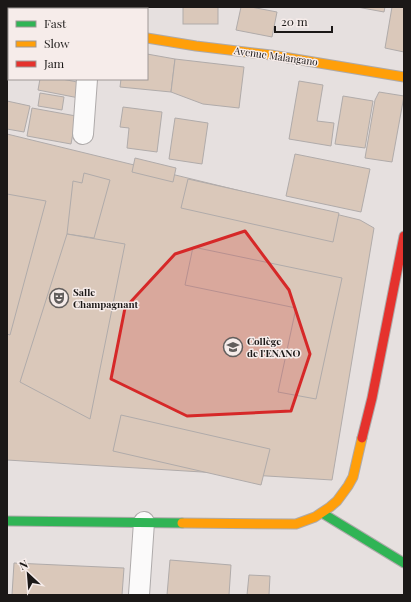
<svg xmlns="http://www.w3.org/2000/svg" width="411" height="602" font-family="'Playfair Display',serif">
<rect width="100%" height="100%" fill="#e6e0df"/>
<!-- building -->
<g fill="#dac8ba" stroke="#b0abaa">
<polygon points="75,7 118,7 118,9 74,9"/>
<rect x="183" y="7" width="35" height="17"/>
<polygon points="241,7 251,7 277,12 272,37 236,30"/>
<polygon points="357,7 385,7 384,12"/>
<polygon points="392,7 404,7 404,52 385,48"/>
<polygon points="147,54 175,59 171,92 120,87 121,79 147,79"/>
<polygon points="175,59 244,67 239,108 203,104 171,92"/>
<polygon points="40,79 62,79 82,83 79,98 38,90"/>
<polygon points="299,81 323,85 317,121 334,123 331,146 289,139"/>
<polygon points="379,92 404,96 392,162 365,158 375,100"/>
<polygon points="40,93 64,97 62,110 38,106"/>
<polygon points="343,96 373,101 365,148 335,144"/>
<polygon points="7,101 30,106 24,132 7,129"/>
<polygon points="123,107 162,112 157,152 127,148 129,128 120,127"/>
<polygon points="32,108 76,116 71,144 27,136"/>
<polygon points="175,118 208,123 202,164 169,159"/>
<polygon points="7,134 360,220 374,228 332,480 7,460"/>
<polygon points="295,154 370,169 361,212 286,196"/>
<polygon points="135,158 176,168 173,182 132,172"/>
<polygon points="84,173 110,180 94,238 67,234 73,181 82,183"/>
<polygon points="188,179 339,213 333,242 181,208"/>
<polygon points="7,194 46,201 10,335 7,334"/>
<polygon points="67,234 125,244 90,419 20,382"/>
<polygon points="193,247 342,278 316,399 278,392 296,308 185,285"/>
<polygon points="121,415 270,449 261,485 113,451"/>
<polygon points="170,560 231,565 229,595 167,595"/>
<polygon points="14,563 124,568 122,595 12,595"/>
<polygon points="249,575 270,576 269,595 247,595"/>
</g>
<g fill="none" stroke-linecap="round" stroke-linejoin="round">
<!-- street casing -->
<g stroke="#aeaaaa" stroke-width="22">
<g id="street">
<polyline points="43,9 44,7"/>
<polyline points="7,22 9,22"/>
<polyline points="83,134 87,79"/>
<polyline points="139,595 144,522"/>
</g>
</g>
<!-- fast casing -->
<g stroke="#aeaaaa" stroke-width="11">
<g id="fast">
<polyline points="322,513 404,563"/>
<polyline points="7,521 182,523"/>
</g>
</g>
<!-- slow casing -->
<g stroke="#aeaaaa" stroke-width="11">
<g id="slow">
<polyline points="147,38 196,46 271,55 404,77"/>
<polyline points="182,523 296,524 315,517 330,507 337,501 348,486 353,477 362,438"/>
</g>
</g>
<!-- jam casing -->
<g stroke="#aeaaaa" stroke-width="11">
<polyline id="jam" points="362,438 372,398 404,236"/>
</g>
<!-- street -->
<use href="#street" stroke="#fbfafa" stroke-width="20"/>
<!-- fast -->
<use href="#fast" stroke="#30b455" stroke-width="9"/>
<!-- slow -->
<use href="#slow" stroke="#ff9f0a" stroke-width="9"/>
<!-- jam -->
<use href="#jam" stroke="#e5322d" stroke-width="9"/>
</g>
<!-- marked area -->
<path fill="#d62828" fill-opacity="0.2" stroke="#d62828" stroke-width="3" stroke-linejoin="round" d="M 245,231 L 289,290 L 310,354 L 291,411 L 187,416 L 111,379 L 125,308 L 175,254 Z"/>
<!-- icons -->
<defs>
<g id="theatre-ring" transform="scale(1)"><circle r="9.5" fill="#f6ecea" stroke="#625e5d" stroke-width="1.5"/><path d="M-5-5.5Q0-4 5-5.5V0Q5 5 0 6Q-5 5-5 0ZM-3.3-2.5H-1v1.5H-3.3ZM1-2.5H3.3v1.5H1ZM-2.8 1Q0 5.5 2.8 1Z" fill="#625e5d"/></g>
<g id="school-ring" transform="scale(1)"><circle r="9.5" fill="#f6ecea" stroke="#625e5d" stroke-width="1.5"/><path d="M0-5L7-2L0 1L-7-2ZM-4 1L0 2.5L4 1V4Q0 6-4 4Z" fill="#625e5d"/></g>
</defs>
<g fill-rule="evenodd">
<use href="#theatre-ring" x="59" y="298"/>
<use href="#school-ring" x="233" y="347"/>
</g>
<g text-anchor="middle" stroke-width="3" stroke-linejoin="round" paint-order="stroke">
<!-- street labels -->
<g font-size="10" fill="#1b1817" stroke="#f6ecea">
<text transform="translate(276 56) rotate(8)" y="4">Avenue Malangano</text>
</g>
<!-- poi labels -->
<g font-size="10" font-weight="bold" fill="#1b1817" stroke="#f6ecea" text-anchor="start">
<text x="73" y="296">Salle<tspan x="73" dy="12">Champagnant</tspan></text>
<text x="247" y="345">Collège<tspan x="247" dy="12">de l'ENANO</tspan></text>
</g>
</g>
<!-- border -->
<rect width="411" height="602" fill="none" stroke="#1b1817" stroke-width="16"/>
<!-- legend -->
<rect x="8" y="8" width="140" height="72" fill="#f6ecea" stroke="#9e9796"/>
<rect x="16" y="21" width="20" height="6" fill="#30b455" stroke="#9e9796"/>
<text x="44" y="28" font-size="12" fill="#1b1817">Fast</text>
<rect x="16" y="41" width="20" height="6" fill="#ff9f0a" stroke="#9e9796"/>
<text x="44" y="48" font-size="12" fill="#1b1817">Slow</text>
<rect x="16" y="61" width="20" height="6" fill="#e5322d" stroke="#9e9796"/>
<text x="44" y="68" font-size="12" fill="#1b1817">Jam</text>
<!-- north arrow -->
<g transform="translate(28 574) rotate(334)" stroke="#f6ecea" stroke-width="3" paint-order="stroke">
<path d="M0-3L7 15L0 10L-7 15Z" fill="#1b1817"/>
<text y="-6" font-size="11" font-weight="bold" text-anchor="middle" fill="#1b1817">N</text>
</g>
<!-- scale -->
<path d="M275 26v6h57v-6" fill="none" stroke="#1b1817" stroke-width="2"/>
<text x="281" y="26" font-size="12" fill="#1b1817" stroke="#f6ecea" stroke-width="3" paint-order="stroke">20 m</text>
</svg>
